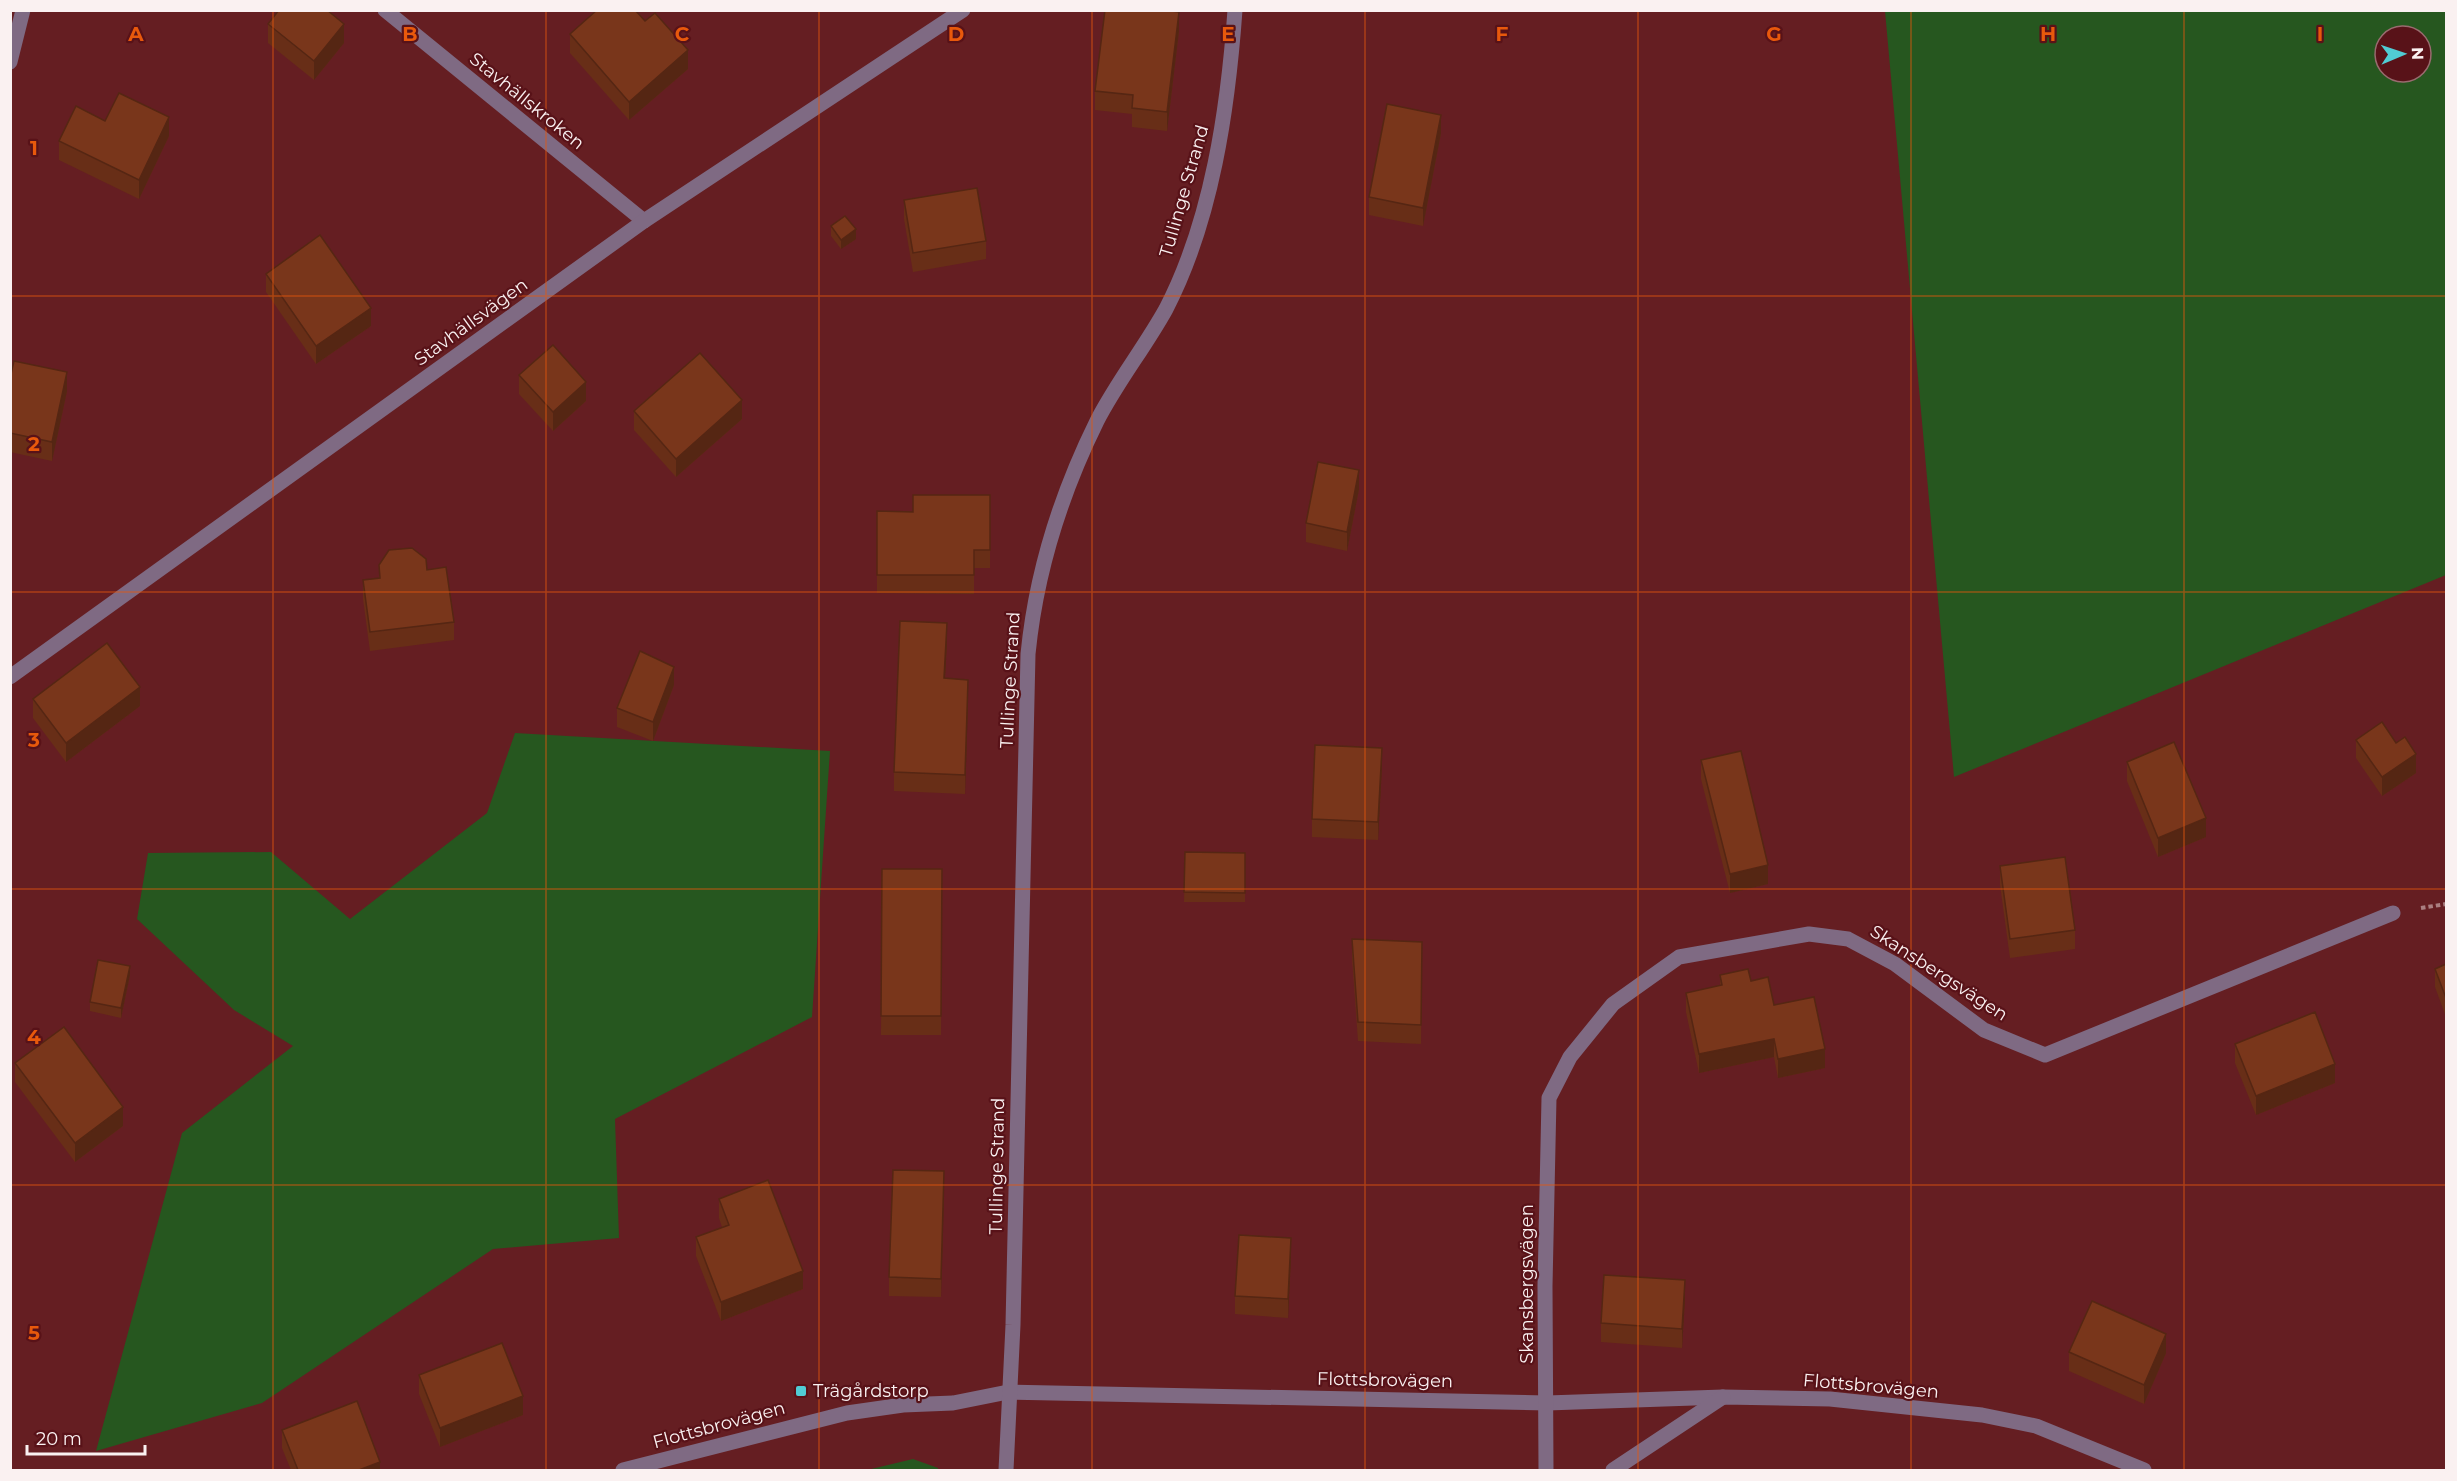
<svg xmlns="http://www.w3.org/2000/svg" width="2457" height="1481" font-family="Montserrat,sans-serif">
<rect width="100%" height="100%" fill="#651e22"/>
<!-- green -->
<g fill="#26571f" fill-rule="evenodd">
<path d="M 1885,11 L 2446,11 L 2446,575 L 1954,777 ZM 2385,36 L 2421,36 L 2421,72 L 2385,72 Z"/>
<polygon points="515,733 830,751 812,1017 615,1119 619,1238 493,1249 262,1403 96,1451 182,1133 293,1046 234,1010 137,919 148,853 271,852 350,919 487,813"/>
<polygon points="913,1459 938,1468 938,1470 867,1470"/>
</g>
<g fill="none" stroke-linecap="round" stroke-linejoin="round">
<!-- path -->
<polyline stroke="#aa7f81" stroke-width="4" stroke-dasharray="4.5 3" stroke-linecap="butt" points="2421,908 2446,904"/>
<!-- street -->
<g stroke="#7f6a83" stroke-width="15">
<polyline points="385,10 644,221"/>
<polyline points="10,62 23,10"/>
<polyline points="10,677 644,221 963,10"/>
<polyline points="623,1470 847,1413 903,1405 953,1403 1008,1392 1547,1403 1723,1397 1830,1399 1982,1415 2036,1426 2144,1470"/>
<path d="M 1006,1470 L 1013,1325 L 1028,654 C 1036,573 1061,494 1097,421 C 1117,382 1145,347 1166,309 C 1212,220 1228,109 1235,10"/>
<polyline points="1546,1470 1545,1286 1549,1098 1570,1057 1613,1004 1679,957 1809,934 1848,939 1895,964 1984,1030 2045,1055 2393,913"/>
<polyline points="1613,1470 1723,1397"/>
</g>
</g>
<!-- wall -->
<g fill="#682e17">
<polygon points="1486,10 1505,10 1505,12"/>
<polygon points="645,21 688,69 629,120 570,53 570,34"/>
<polygon points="268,24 344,43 314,80 268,43"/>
<polygon points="1179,31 1167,131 1132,127 1132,114 1095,110 1095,91"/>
<polygon points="105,121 169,136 139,199 59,160 59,141"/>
<polygon points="1441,133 1423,226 1369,215 1369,197"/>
<polygon points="904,200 986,241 986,259 913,272 904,219"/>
<polygon points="831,226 856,239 841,249 831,236"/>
<polygon points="266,274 371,326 316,364 266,292"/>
<polygon points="519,375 586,401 553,431 519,394"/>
<polygon points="10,378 67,391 52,461 10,452"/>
<polygon points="634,411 742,419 676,477 634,430"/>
<polygon points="1359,489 1347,551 1306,542 1306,523"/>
<polygon points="990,495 990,568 974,568 974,594 877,593 877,511 913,512"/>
<polygon points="379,565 427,570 454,622 454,640 370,651 363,599 363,580 379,578"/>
<polygon points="947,641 945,679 968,698 965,794 894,791 894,772"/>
<polygon points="674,685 653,741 617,727 617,708"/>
<polygon points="33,699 140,706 66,762 33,718"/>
<polygon points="2356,740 2416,773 2382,796 2356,758"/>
<polygon points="1701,760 1768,884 1730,893 1701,779"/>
<polygon points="2127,762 2206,837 2158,857 2127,781"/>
<polygon points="1382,766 1378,840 1312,837 1312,819"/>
<polygon points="1185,852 1245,853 1245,902 1184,902"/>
<polygon points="2000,866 2075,930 2075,949 2010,958 2000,885"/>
<polygon points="882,869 942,869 941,1035 881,1035"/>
<polygon points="1352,939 1422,942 1421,1044 1358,1041 1352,958"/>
<polygon points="2446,964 2446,1017 2435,987 2435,969"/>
<polygon points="130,975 121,1018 90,1011 90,1002"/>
<polygon points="1720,975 1751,981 1774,1005 1825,1068 1778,1078 1774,1057 1699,1073 1686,1012 1686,993 1720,985"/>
<polygon points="2235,1044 2335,1083 2256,1115 2235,1063"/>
<polygon points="15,1063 123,1126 75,1162 15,1082"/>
<polygon points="944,1190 941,1297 889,1296 889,1277"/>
<polygon points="719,1199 803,1289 721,1321 696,1256 696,1237 722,1227 719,1218"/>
<polygon points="1291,1257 1288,1318 1235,1314 1235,1296"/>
<polygon points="1685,1299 1682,1348 1601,1342 1601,1323"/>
<polygon points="2069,1352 2166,1353 2144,1404 2069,1371"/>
<polygon points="419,1375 523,1415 440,1447 419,1394"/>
<polygon points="282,1430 380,1470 291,1470 282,1448"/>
</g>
<!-- shaded-wall -->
<g fill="#552613">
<polygon points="1179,12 1179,31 1167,131 1167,112"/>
<polygon points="344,24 344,43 314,80 314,61"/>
<polygon points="688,50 688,69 629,120 629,102"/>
<polygon points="1441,115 1441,133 1423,226 1423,208"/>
<polygon points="169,117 169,136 139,199 139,180"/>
<polygon points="856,229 856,239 841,249 841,240"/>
<polygon points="371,308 371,326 316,364 316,346"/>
<polygon points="67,372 67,391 52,461 52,442"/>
<polygon points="586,382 586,401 553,431 553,412"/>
<polygon points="742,400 742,419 676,477 676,459"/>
<polygon points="1359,470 1359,489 1347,551 1347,532"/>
<polygon points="947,623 947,641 944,697 944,678"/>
<polygon points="674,667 674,685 653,741 653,722"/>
<polygon points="968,680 968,698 965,794 965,775"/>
<polygon points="140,687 140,706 66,762 66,743"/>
<polygon points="1382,748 1382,766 1378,840 1378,822"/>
<polygon points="2416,754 2416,773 2382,796 2382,777"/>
<polygon points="2206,818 2206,837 2158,857 2158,838"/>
<polygon points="1768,865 1768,884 1730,893 1730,874"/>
<polygon points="130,966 130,975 121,1018 121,1008"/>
<polygon points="1774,1039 1774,1057 1699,1073 1699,1054"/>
<polygon points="1825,1049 1825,1068 1778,1078 1778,1059"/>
<polygon points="2335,1064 2335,1083 2256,1115 2256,1096"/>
<polygon points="123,1107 123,1126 75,1162 75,1143"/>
<polygon points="944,1171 944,1190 941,1297 941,1279"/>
<polygon points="1291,1238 1291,1257 1288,1318 1288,1299"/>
<polygon points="803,1271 803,1289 721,1321 721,1302"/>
<polygon points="1685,1280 1685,1299 1682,1348 1682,1329"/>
<polygon points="2166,1334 2166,1353 2144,1404 2144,1385"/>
<polygon points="523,1396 523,1415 440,1447 440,1428"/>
<polygon points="380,1462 380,1470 359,1470"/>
</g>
<!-- building -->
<g fill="#79361b" stroke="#552613" stroke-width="1.5">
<polygon points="279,10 327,10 344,24 314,61 268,24"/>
<polygon points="597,10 635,10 645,21 655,13 688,50 629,102 570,34"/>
<polygon points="1105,10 1164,10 1179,12 1167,112 1132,108 1133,95 1095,91"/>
<polygon points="119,93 169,117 139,180 59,141 76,106 105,121"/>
<polygon points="1387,104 1441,115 1423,208 1369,197"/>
<polygon points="977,188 986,241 913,253 904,200"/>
<polygon points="845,216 856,229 841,240 831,226"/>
<polygon points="320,235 371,308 316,346 266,274"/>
<polygon points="553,345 586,382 553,412 519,375"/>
<polygon points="700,353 742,400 676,459 634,411"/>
<polygon points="14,361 67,372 52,442 10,433 10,378"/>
<polygon points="1318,462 1359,470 1347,532 1306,523"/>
<polygon points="913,495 990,495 990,550 974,550 974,575 877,575 877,511 913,512"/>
<polygon points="412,548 426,559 427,570 446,567 454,622 370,632 363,580 380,578 379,565 389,550"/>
<polygon points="900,621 947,623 944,678 968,680 965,775 894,772"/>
<polygon points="107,643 140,687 66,743 33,699"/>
<polygon points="640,651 674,667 653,722 617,708"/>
<polygon points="2382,722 2396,743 2405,737 2416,754 2382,777 2356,740"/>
<polygon points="2174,742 2206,818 2158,838 2127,762"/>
<polygon points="1315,745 1382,748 1378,822 1312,819"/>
<polygon points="1741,751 1768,865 1730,874 1701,760"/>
<polygon points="1185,852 1245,853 1245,893 1184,892"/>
<polygon points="2065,857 2075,930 2010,939 2000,866"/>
<polygon points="882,869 942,869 941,1016 881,1016"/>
<polygon points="1352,939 1422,942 1421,1025 1358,1022"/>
<polygon points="98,960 130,966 121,1008 90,1002"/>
<polygon points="2446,964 2446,998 2435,969"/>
<polygon points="1748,969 1751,981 1768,977 1774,1005 1814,997 1825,1049 1778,1059 1774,1039 1699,1054 1686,993 1722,985 1720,975"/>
<polygon points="2315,1012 2335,1064 2256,1096 2235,1044"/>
<polygon points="64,1027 123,1107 75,1143 15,1063"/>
<polygon points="893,1170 944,1171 941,1279 889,1277"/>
<polygon points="768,1180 803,1271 721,1302 696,1237 729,1225 719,1199"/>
<polygon points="1239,1235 1291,1238 1288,1299 1235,1296"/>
<polygon points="1604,1275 1685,1280 1682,1329 1601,1323"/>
<polygon points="2092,1301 2166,1334 2144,1385 2069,1352"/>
<polygon points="502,1343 523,1396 440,1428 419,1375"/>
<polygon points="357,1401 380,1462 359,1470 298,1470 282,1430"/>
</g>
<!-- grid -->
<path fill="none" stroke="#e8590c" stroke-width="1.5" stroke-opacity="0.55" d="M 273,10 L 273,1470M 546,10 L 546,1470M 819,10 L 819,1470M 1092,10 L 1092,1470M 1365,10 L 1365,1470M 1638,10 L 1638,1470M 1911,10 L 1911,1470M 2184,10 L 2184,1470M 10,296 L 2446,296M 10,592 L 2446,592M 10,889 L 2446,889M 10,1185 L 2446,1185"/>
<!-- markers -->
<rect fill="#51ccd4" stroke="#581218" stroke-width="2" x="795" y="1385" width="12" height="12" rx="3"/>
<g text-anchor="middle" stroke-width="4.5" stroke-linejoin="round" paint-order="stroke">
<!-- street labels -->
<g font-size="18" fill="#faf1f1" stroke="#581218">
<text transform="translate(527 101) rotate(39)" y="6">Stavhällskroken</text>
<text transform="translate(1184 191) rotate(-74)" y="6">Tullinge Strand</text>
<text transform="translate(471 322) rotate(-36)" y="6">Stavhällsvägen</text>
<text transform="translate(1010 680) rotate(-87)" y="6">Tullinge Strand</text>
<text transform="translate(1939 973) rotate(33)" y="6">Skansbergsvägen</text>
<text transform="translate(997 1166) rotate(-89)" y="6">Tullinge Strand</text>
<text transform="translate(1527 1284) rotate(-90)" y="6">Skansbergsvägen</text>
<text transform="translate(1385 1380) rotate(1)" y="6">Flottsbrovägen</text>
<text transform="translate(1871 1386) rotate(5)" y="6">Flottsbrovägen</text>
<text transform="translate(719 1425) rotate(-15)" y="6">Flottsbrovägen</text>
</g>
<!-- poi labels -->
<g font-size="18" fill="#faf1f1" stroke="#581218" text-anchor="start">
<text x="813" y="1397">Trägårdstorp</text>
</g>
</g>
<g font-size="20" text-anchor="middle" font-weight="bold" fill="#e8590c" stroke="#581218" stroke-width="4.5" stroke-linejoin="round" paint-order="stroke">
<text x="136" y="41">A</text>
<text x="410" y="41">B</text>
<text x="682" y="41">C</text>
<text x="956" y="41">D</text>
<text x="1228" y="41">E</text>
<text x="1502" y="41">F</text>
<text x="1774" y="41">G</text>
<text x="2048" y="41">H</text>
<text x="2320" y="41">I</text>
<text x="34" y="155">1</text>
<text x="34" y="451">2</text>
<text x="34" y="747">3</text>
<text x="34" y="1044">4</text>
<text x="34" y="1340">5</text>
</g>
<!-- border -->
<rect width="2457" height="1481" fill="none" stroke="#faf1f1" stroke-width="24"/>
<!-- north arrow -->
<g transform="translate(2403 54) rotate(88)"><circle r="28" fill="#581218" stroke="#996b6f" stroke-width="1.5"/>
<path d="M0-4.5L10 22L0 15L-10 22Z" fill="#51ccd4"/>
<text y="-9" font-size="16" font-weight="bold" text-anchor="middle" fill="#faf1f1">N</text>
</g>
<!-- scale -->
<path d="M27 1445v9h118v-9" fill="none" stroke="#faf1f1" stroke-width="3"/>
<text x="36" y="1445" font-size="18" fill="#faf1f1" stroke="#581218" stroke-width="4.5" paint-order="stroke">20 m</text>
</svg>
